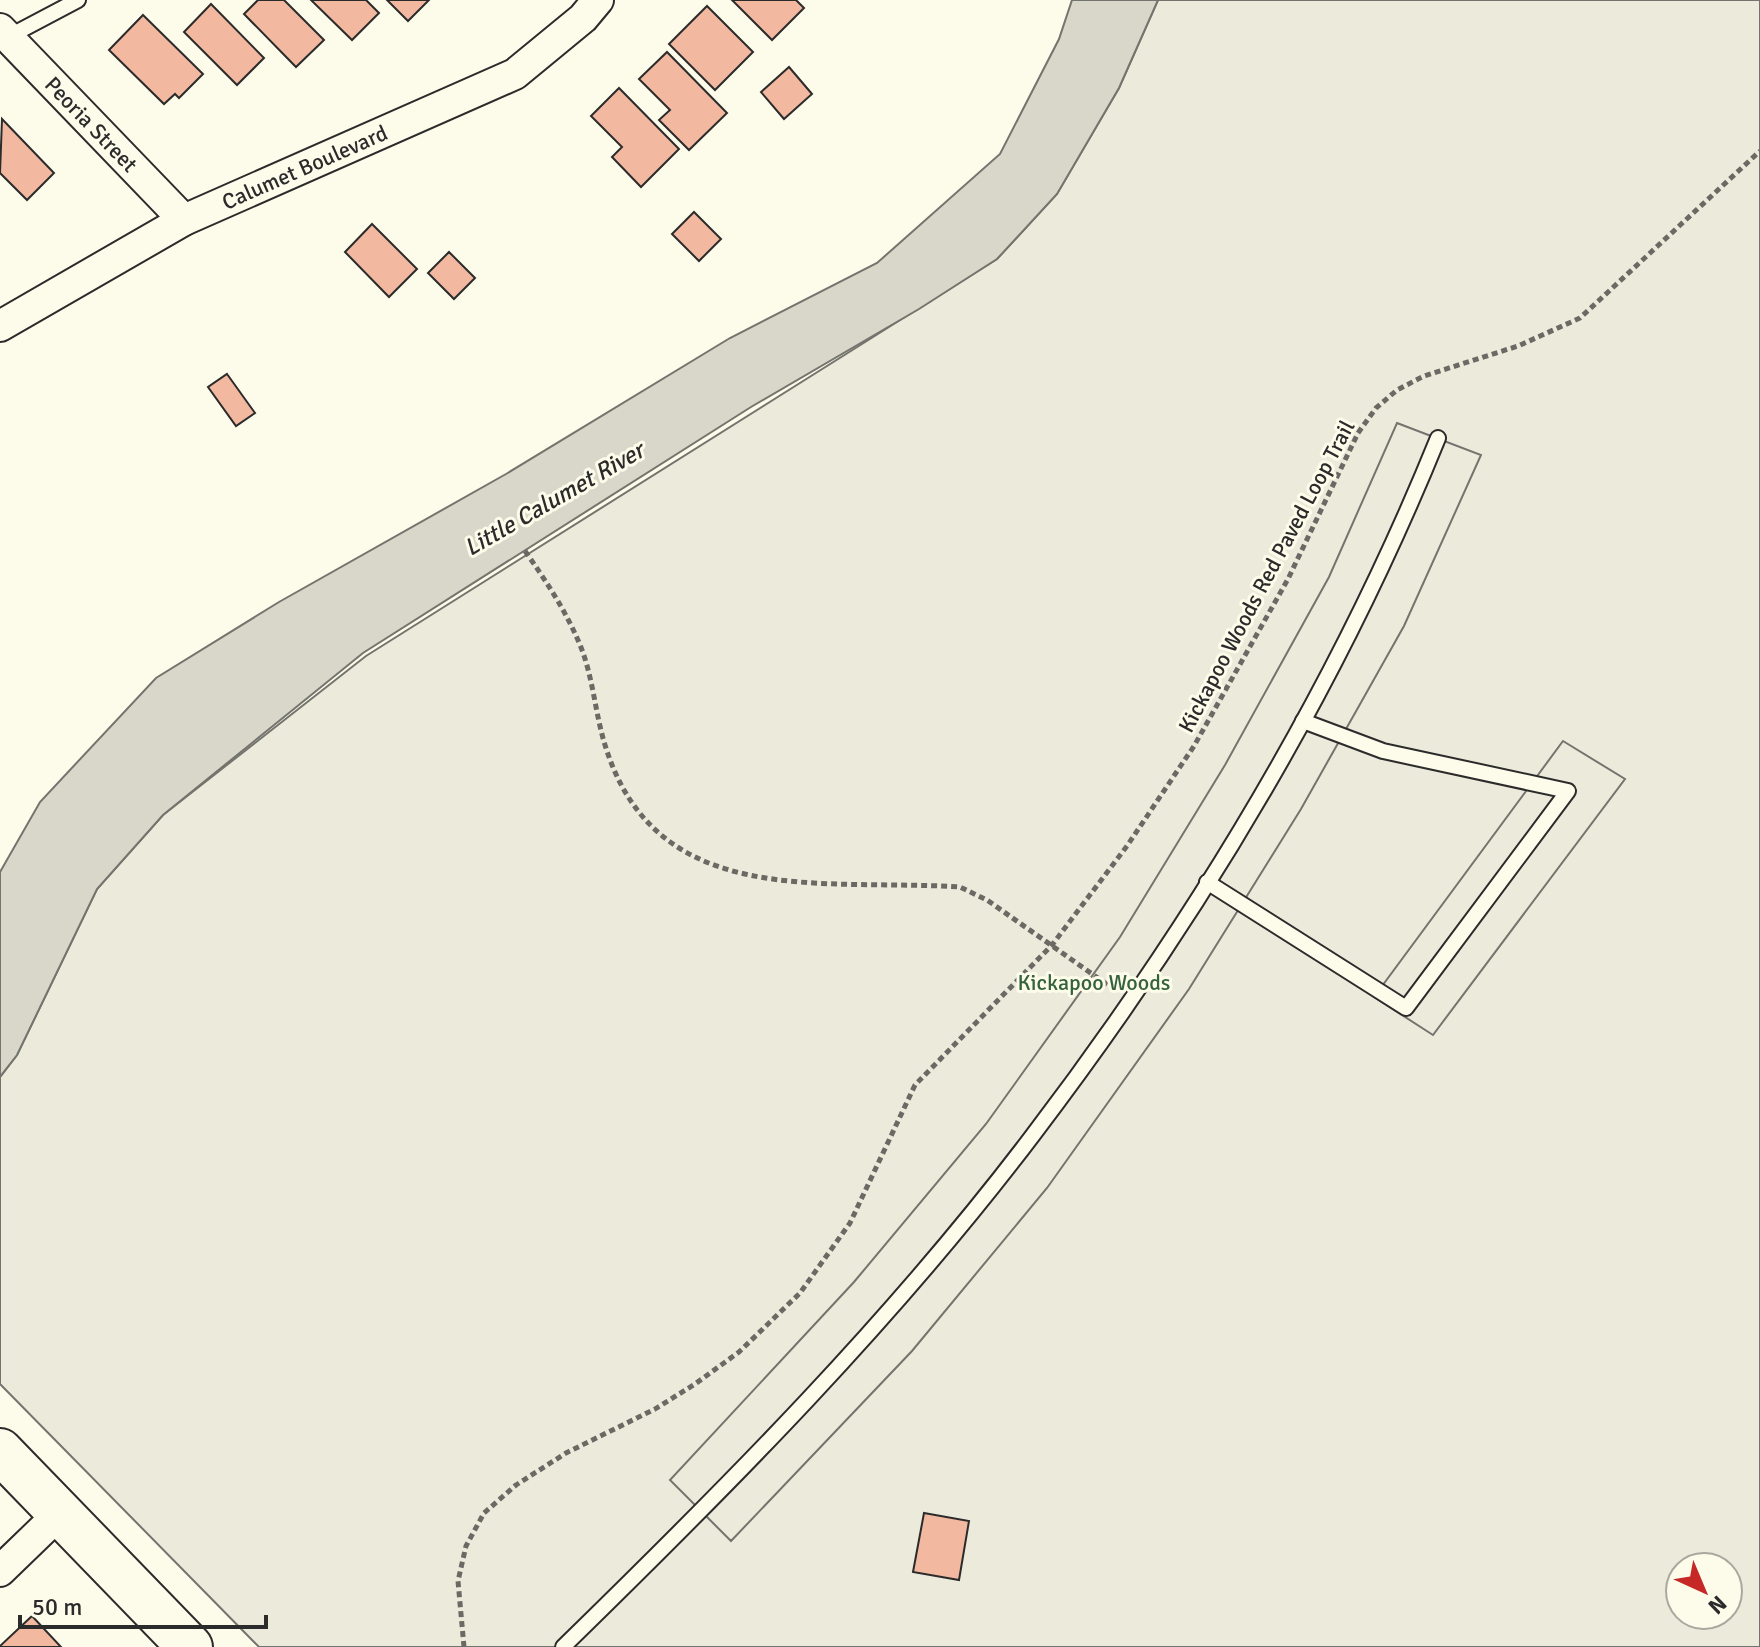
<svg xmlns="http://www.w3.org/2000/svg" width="1760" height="1647" font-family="Signika,sans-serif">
<rect width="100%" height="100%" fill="#fdfbea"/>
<!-- green -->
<path fill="#ecebdb" stroke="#74746e" stroke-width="2" fill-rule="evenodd" d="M 1158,0 L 1760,0 L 1760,1647 L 259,1647 L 0,1384 L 0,1077 L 17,1055 L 97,889 L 163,815 L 366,656 L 997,259 L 1057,194 L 1119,88 ZM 1680,1567 L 1728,1567 L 1728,1615 L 1680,1615 Z"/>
<!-- parking -->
<g fill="#eceadb" stroke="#74746e" stroke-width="2">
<polygon points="1397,423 1481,455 1404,626 1301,809 1189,989 1047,1188 912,1351 731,1541 670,1480 854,1282 986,1124 1120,937 1225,765 1329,577"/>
<polygon points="1563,741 1625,779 1433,1035 1374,997"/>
</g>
<!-- water -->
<polygon fill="#d8d7c9" stroke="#74746e" stroke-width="2" points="1072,0 1158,0 1119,88 1057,194 997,259 919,309 751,407 363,653 163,815 97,889 17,1055 0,1077 0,872 40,802 156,678 279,602 506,474 730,338 877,263 1000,154 1059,39"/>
<!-- building -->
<g fill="#f2b8a0" stroke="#2b2b2b" stroke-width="2">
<polygon points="258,0 284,0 324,40 296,67 244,14"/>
<polygon points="311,0 366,0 379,13 352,40"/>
<polygon points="387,0 429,0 408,21"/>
<polygon points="732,0 796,0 804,8 772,40"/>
<polygon points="211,4 264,58 237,85 184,32"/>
<polygon points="707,6 753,52 715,90 669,44"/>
<polygon points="143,15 203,74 179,98 175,94 164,104 109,50"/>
<polygon points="667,52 727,113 689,150 659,120 670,110 639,79"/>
<polygon points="789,67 812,94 784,119 761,92"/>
<polygon points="619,88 679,149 641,187 612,157 622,147 591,116"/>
<polygon points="2,119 54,173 27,200 0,173"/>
<polygon points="694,212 721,239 699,261 672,234"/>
<polygon points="372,224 417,269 389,297 345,252"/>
<polygon points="449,252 475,278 454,299 428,273"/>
<polygon points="227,374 255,413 236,426 208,387"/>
<polygon points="924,1513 969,1521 959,1580 913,1572"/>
<polygon points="32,1616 61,1647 0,1647 0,1646"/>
</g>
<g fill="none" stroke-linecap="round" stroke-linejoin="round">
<!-- service casing -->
<g stroke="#2b2b2b" stroke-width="18">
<g id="service">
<polyline points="8,37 78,0"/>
<polyline points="1207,882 1406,1008 1568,791 1383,751 1303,721"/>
<path d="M 563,1647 C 729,1485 893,1320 1033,1135 C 1195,922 1337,687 1438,438"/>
</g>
</g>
<!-- minor casing -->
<g stroke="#2b2b2b" stroke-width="34">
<g id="minor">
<path id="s1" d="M 0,29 L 184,220"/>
<path id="s2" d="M 0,326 L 184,220 L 515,74 L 583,18 L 598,0"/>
<polyline points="0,1571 60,1513"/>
</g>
</g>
<!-- primary casing -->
<g stroke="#2b2b2b" stroke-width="48">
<polyline id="primary" points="0,1451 190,1647"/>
</g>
<!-- path -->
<g stroke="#6a6964" stroke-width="5" stroke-dasharray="6 4" stroke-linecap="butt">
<path d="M 525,551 C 546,581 566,611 580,645 C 593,676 595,713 605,745 C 656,912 824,878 960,887 L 987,900 L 1112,988"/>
<polyline points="464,1647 458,1581 466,1546 484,1513 516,1485 566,1453 655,1409 695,1384 739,1352 800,1293 850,1223 915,1085 1052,945 1127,846 1194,746 1288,579 1358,433 1376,408 1397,390 1424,376 1518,346 1580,318 1760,151"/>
</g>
<!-- service -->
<use href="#service" stroke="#fdfbea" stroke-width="14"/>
<!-- minor -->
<use href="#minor" stroke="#fdfbea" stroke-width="30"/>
<!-- primary -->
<use href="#primary" stroke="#fdfbea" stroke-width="44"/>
</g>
<g text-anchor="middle" stroke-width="6" stroke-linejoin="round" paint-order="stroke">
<!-- street labels -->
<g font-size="22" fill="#2b2b2b" stroke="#fdfbea">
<text dy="8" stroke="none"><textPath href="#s1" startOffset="132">Peoria Street</textPath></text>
<text dy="8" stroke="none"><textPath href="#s2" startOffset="344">Calumet Boulevard</textPath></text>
<text transform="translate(1266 576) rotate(-62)" y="8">Kickapoo Woods Red Paved Loop Trail</text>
</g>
<!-- park labels -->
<g font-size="22" fill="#34623c" stroke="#fdfbea">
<text x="1094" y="990">Kickapoo Woods</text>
</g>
<!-- water labels -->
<g font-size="24" font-style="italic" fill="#2b2b2b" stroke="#fdfbea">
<text transform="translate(554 499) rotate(-30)" y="8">Little Calumet River</text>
</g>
</g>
<!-- north arrow -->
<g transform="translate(1704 1591) rotate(136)"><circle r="38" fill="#fdfbea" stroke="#a9a89e" stroke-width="2"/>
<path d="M0-6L14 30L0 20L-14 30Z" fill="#c62828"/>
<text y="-12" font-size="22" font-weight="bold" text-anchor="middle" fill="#2b2b2b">N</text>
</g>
<!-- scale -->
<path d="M20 1615v12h246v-12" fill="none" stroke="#2b2b2b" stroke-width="4"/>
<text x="32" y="1615" font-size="24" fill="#2b2b2b" stroke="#fdfbea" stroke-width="6" paint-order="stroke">50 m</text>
</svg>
